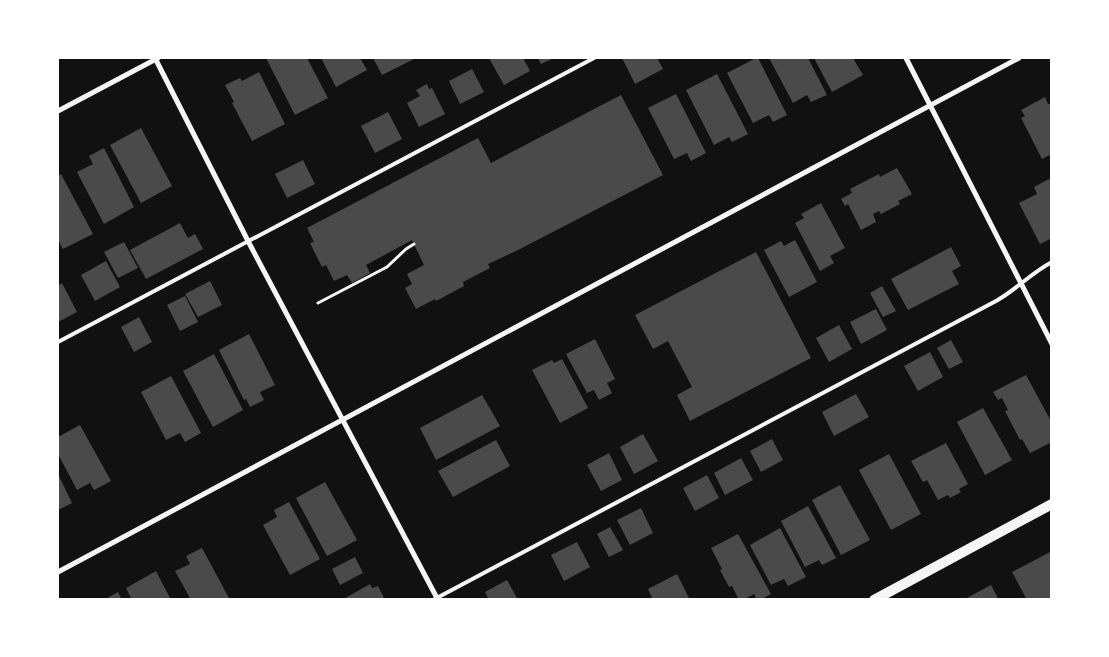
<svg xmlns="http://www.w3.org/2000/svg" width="1109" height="657" font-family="'Roboto Condensed',sans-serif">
<rect width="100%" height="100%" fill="#111"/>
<!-- building -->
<g fill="#4a4a4a">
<polygon points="266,58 307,58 328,98 295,115"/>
<polygon points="321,58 360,58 367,70 336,87"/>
<polygon points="373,58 416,58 382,75"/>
<polygon points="489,58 523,58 530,71 504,85"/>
<polygon points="538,58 554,58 541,64"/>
<polygon points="622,58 657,58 663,69 635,84"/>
<polygon points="756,58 758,58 787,115 773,122 769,115 753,123 727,73"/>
<polygon points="769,58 808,58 827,95 811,102 807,95 793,103"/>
<polygon points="814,58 853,58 863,75 832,92"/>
<polygon points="472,69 484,92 460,104 449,81"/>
<polygon points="259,72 285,124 252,141 232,103 234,102 225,85 240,78 242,81"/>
<polygon points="717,74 748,134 732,142 729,137 714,145 686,90"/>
<polygon points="427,84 429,89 432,88 445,114 419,127 407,103 420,96 416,90"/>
<polygon points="676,94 706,153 691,161 687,153 674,159 648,108"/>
<polygon points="621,95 663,175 518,250 488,264 490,268 463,282 464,286 436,301 435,299 416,309 405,288 412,284 407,274 424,265 412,240 366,265 370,273 352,283 347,275 334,281 326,265 322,267 310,243 314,242 307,228 478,138 491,163"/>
<polygon points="1045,97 1048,104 1052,104 1052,154 1042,159 1021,118 1025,116 1021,110"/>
<polygon points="388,112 402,139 375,153 361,126"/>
<polygon points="141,128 172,186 141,203 110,145"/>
<polygon points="104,148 134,207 104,224 77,172 93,164 89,156"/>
<polygon points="303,160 315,184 287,198 275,174"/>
<polygon points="897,168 912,194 898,201 900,204 881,214 879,211 873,214 876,222 861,230 848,204 845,206 841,199 852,193 850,189 879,174 880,177"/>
<polygon points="61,174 93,234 63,249 58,240 58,176"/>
<polygon points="1049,179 1052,184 1052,238 1040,244 1019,203 1037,194 1034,187"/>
<polygon points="821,203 845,248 830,256 834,263 820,271 795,223 804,218 801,214"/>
<polygon points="180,223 188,238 195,234 203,249 146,279 130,250"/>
<polygon points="795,240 817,282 789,297 764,250 781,241 784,246"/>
<polygon points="124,242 138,268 118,278 104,252"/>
<polygon points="951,247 961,266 952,271 959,284 908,310 891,279"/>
<polygon points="756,252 811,358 690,421 677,395 692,387 668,341 653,349 635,315"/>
<polygon points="106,261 120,287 95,301 81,275"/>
<polygon points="210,281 222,305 198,317 185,294"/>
<polygon points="62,283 77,312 58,322 58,286"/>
<polygon points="882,286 896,311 883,317 870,293"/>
<polygon points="185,296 198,322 180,331 167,305"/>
<polygon points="876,309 887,330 861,344 850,322"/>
<polygon points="139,317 152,342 134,352 121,327"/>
<polygon points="839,325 852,349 829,362 816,338"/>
<polygon points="249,334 275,385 260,392 264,400 250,407 246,399 244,400 219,350"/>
<polygon points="595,339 615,379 607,383 612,393 599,400 594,390 587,393 566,354"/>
<polygon points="951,340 963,362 949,369 937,348"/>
<polygon points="930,352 943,377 918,391 904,366"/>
<polygon points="214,354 243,410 213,427 183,371"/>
<polygon points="562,359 588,408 560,423 532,370 552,360 554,363"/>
<polygon points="1026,375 1052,423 1052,442 1030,453 1022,439 1020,440 1005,411 1008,410 1002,398 998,400 993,392"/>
<polygon points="171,376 201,433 185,442 180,433 166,440 141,392"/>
<polygon points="856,394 869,417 834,436 822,412"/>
<polygon points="482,395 500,426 436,460 420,428"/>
<polygon points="983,408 1012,460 985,475 957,422"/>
<polygon points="80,425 111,481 94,490 90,483 77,490 58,454 58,437"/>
<polygon points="643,434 658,461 634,474 620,447"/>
<polygon points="772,439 783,460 761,472 750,451"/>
<polygon points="496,440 510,466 453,497 438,471"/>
<polygon points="946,443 968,484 959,489 961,492 950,498 948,495 938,500 927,480 923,482 911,461"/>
<polygon points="609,453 622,480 601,491 587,465"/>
<polygon points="889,454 921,514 891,530 859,470"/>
<polygon points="741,458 753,480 725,495 714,473"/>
<polygon points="58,474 72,503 58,510"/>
<polygon points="707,475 719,498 695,511 683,488"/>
<polygon points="325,482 357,540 327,556 296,498"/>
<polygon points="840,485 870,540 841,555 812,500"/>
<polygon points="289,502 320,559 290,575 263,525 277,517 274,510"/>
<polygon points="808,506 836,558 822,565 819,560 805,567 781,521"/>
<polygon points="641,508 653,533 630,545 617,520"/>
<polygon points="610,527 623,550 609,557 597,534"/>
<polygon points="780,528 806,577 788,586 784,579 771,585 750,545"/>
<polygon points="738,534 771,594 760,600 757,600 754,594 743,600 739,600 732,586 729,587 720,570 722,569 711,548"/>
<polygon points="577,542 590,567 564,581 551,555"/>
<polygon points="202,548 230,600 191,600 175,571 190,564 186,556"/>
<polygon points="1052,551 1052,595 1048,600 1027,600 1012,572"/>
<polygon points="355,557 363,573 340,585 332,569"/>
<polygon points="156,571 171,600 132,600 126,588"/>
<polygon points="677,574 690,600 653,600 648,589"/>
<polygon points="507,580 518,600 489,600 485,592"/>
<polygon points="370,584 372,588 378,586 385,600 342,600"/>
<polygon points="991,585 999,600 963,600"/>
<polygon points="118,592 122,600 104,600"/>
</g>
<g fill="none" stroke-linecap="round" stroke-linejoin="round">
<!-- path -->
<polyline stroke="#f5f5f5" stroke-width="3" points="318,303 387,267 406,249 414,244"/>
<!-- service -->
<g stroke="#f5f5f5" stroke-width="4">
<polyline points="58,342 594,58"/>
<path d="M 433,600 L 996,301 C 1016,290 1031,273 1052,262"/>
</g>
<!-- minor -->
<g stroke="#f5f5f5" stroke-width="5">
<polyline points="155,58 248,241 438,600"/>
<polyline points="906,58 1052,344"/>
<polyline points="58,111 158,58"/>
<polyline points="58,572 1019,58"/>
</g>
<!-- secondary -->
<polyline stroke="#f5f5f5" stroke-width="10" points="874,600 1052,504"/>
</g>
<!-- border -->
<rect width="1109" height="657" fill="none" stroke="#ffffff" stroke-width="118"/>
</svg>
